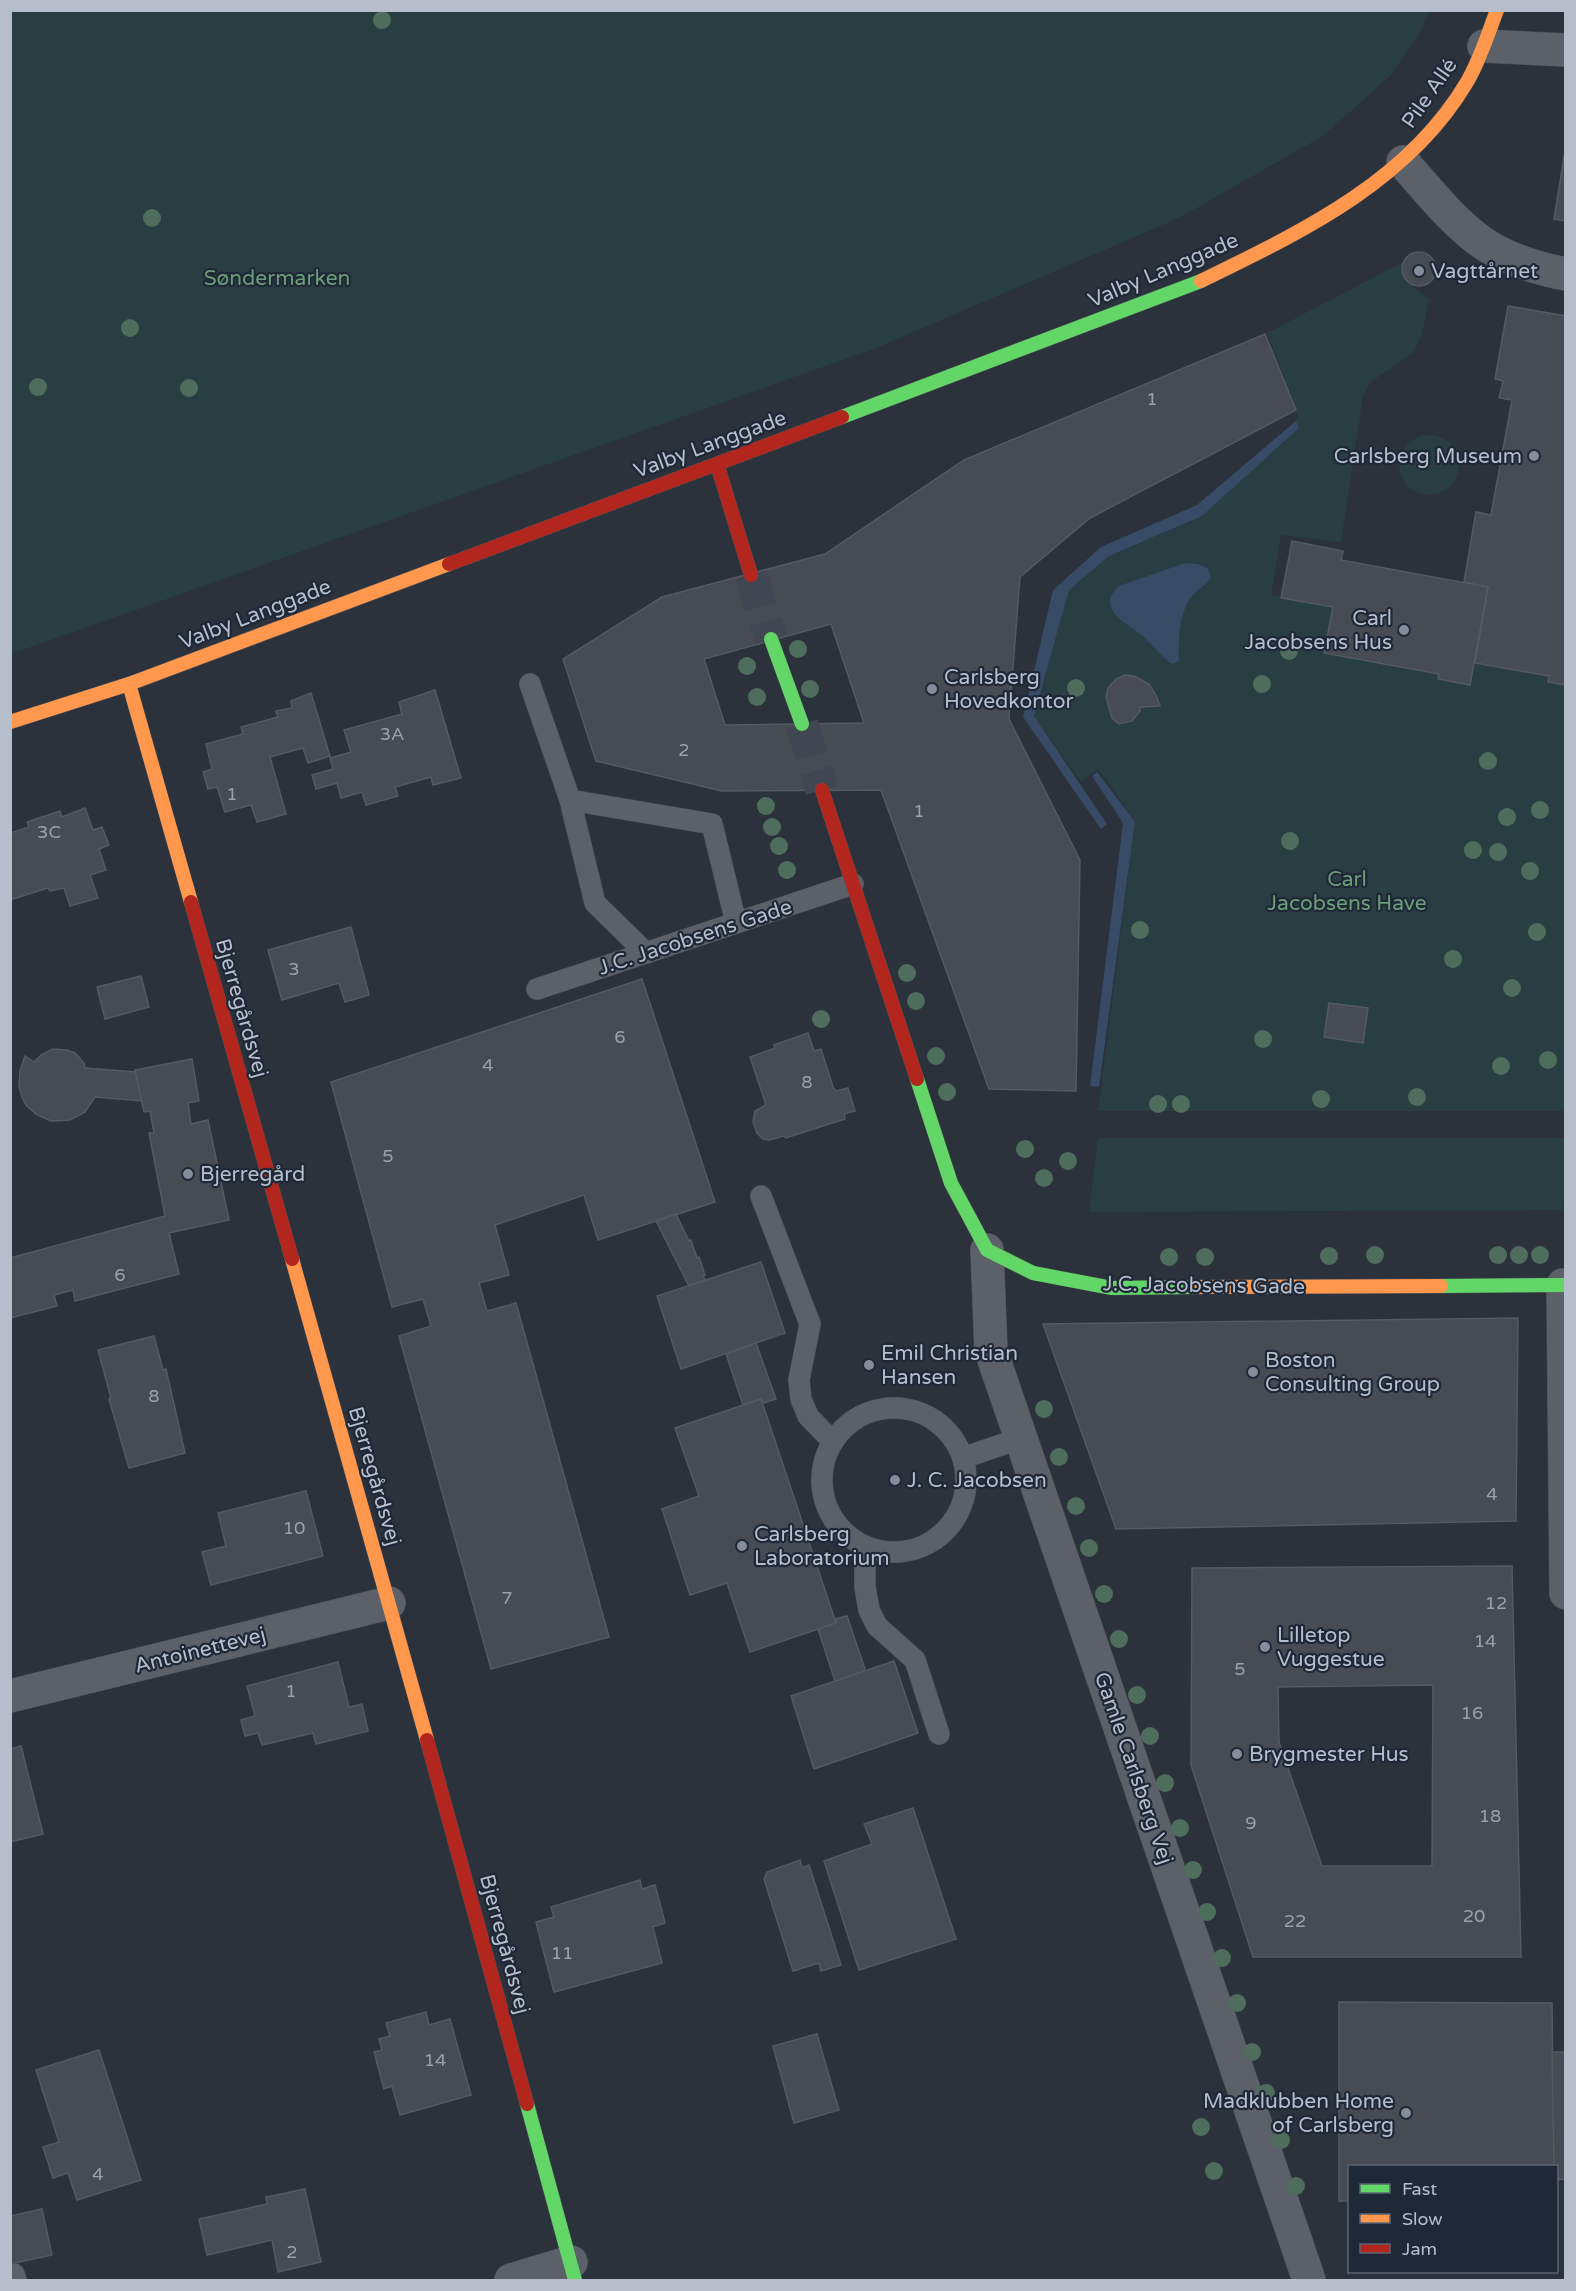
<svg xmlns="http://www.w3.org/2000/svg" width="1576" height="2291" font-family="'Varela Round',sans-serif">
<rect width="100%" height="100%" fill="#2b323c"/>
<!-- green -->
<g fill="#283e42">
<polygon points="10,11 11,10 1429,11 1419,34 1391,75 1323,136 1181,217 874,349 11,654"/>
<path d="M 1405,261 C 1397,279 1416,289 1429,299 L 1422,334 L 1414,352 L 1371,382 L 1363,396 L 1341,542 L 1281,535 L 1271,595 L 1333,607 L 1325,653 L 1439,674 L 1438,679 L 1470,685 L 1475,663 L 1549,676 L 1565,685 L 1564,1111 L 1098,1111 L 1135,822 L 1098,768 L 1081,782 L 1034,716 L 1069,590 L 1109,556 L 1202,516 L 1299,417 L 1267,333 Z"/>
<circle cx="1429" cy="465" r="30"/>
<polygon points="1098,1138 1565,1138 1565,1191 1562,1210 1089,1212"/>
</g>
<!-- water -->
<g fill="#374a66">
<polygon points="1296,421 1299,428 1202,516 1109,556 1069,590 1034,716 1107,824 1101,829 1023,717 1053,590 1101,547 1197,505"/>
<path d="M 1185,563 L 1198,564 L 1208,568 L 1211,578 C 1207,585 1199,588 1193,595 C 1179,611 1178,640 1179,661 L 1172,664 C 1161,657 1154,646 1145,638 C 1130,624 1093,610 1119,586 Z"/>
<polygon points="1097,772 1135,822 1099,1087 1090,1086 1123,823 1092,776"/>
</g>
<!-- building -->
<g fill="#464b54" stroke="#535a63" stroke-width="1.5" fill-rule="evenodd">
<polygon points="1566,145 1566,221 1554,219"/>
<circle cx="1419" cy="269" r="17"/>
<polygon points="1508,306 1566,316 1566,685 1548,682 1549,676 1475,663 1488,587 1464,582 1476,512 1491,515 1512,400 1499,398 1503,381 1495,379"/>
<path d="M 1265,334 L 1296,410 L 1090,518 L 1020,577 L 1009,719 L 1080,860 L 1076,1091 L 989,1089 L 881,790 L 722,791 L 596,761 L 563,659 L 662,597 L 825,554 L 964,460 ZM 831,624 L 864,723 L 725,725 L 704,659 Z"/>
<polygon points="1292,541 1343,551 1341,560 1488,587 1470,685 1438,679 1439,674 1324,653 1333,607 1281,598"/>
<polygon points="1125,675 1134,676 1149,684 1156,695 1160,706 1140,707 1140,711 1132,721 1119,724 1112,718 1106,697 1108,688 1116,679"/>
<polygon points="435,690 461,778 433,785 431,777 395,787 398,796 366,805 362,792 341,798 337,783 316,789 312,775 333,769 330,758 351,752 344,730 402,714 399,702"/>
<polygon points="311,693 330,756 308,763 303,748 270,757 286,814 257,822 251,805 225,812 217,787 208,789 203,772 212,769 206,744 243,734 241,727 278,717 276,711 292,708 291,701"/>
<polygon points="85,808 93,830 102,827 109,845 99,849 106,870 90,875 98,898 70,906 64,888 50,891 48,888 10,900 10,833 29,827 27,822 60,811 62,817"/>
<polygon points="351,927 369,995 345,1002 339,983 282,1000 268,950"/>
<polygon points="141,976 149,1007 105,1019 97,987"/>
<polygon points="642,979 715,1202 598,1240 584,1195 495,1225 509,1275 479,1283 487,1311 516,1303 609,1637 491,1669 399,1336 431,1326 423,1299 392,1307 331,1082"/>
<polygon points="1329,1003 1368,1008 1363,1043 1324,1037"/>
<polygon points="808,1033 814,1051 821,1049 833,1087 836,1091 848,1088 855,1111 844,1114 845,1119 786,1138 784,1136 769,1140 763,1139 757,1133 753,1122 755,1111 766,1105 750,1057 775,1048 774,1045"/>
<polygon points="53,1049 67,1050 75,1053 84,1063 85,1068 136,1072 142,1101 95,1097 85,1112 70,1120 51,1121 36,1114 26,1105 22,1097 19,1087 20,1071 25,1056 34,1062 41,1055"/>
<polygon points="192,1059 199,1101 188,1103 191,1124 208,1120 229,1220 169,1233 179,1274 75,1301 73,1290 54,1295 57,1306 10,1318 10,1258 165,1216 149,1133 154,1133 150,1111 144,1112 135,1070"/>
<polygon points="676,1214 689,1241 691,1240 697,1258 699,1257 705,1275 703,1276 705,1280 689,1286 656,1221"/>
<polygon points="761,1262 785,1333 681,1369 657,1296"/>
<polygon points="1518,1318 1516,1521 1116,1529 1043,1324"/>
<polygon points="154,1336 163,1370 166,1369 185,1453 129,1468 109,1399 111,1398 98,1350"/>
<polygon points="756,1343 776,1399 763,1403 761,1399 743,1405 726,1354"/>
<polygon points="761,1399 836,1623 750,1652 727,1583 690,1595 662,1509 699,1496 675,1428"/>
<polygon points="306,1491 323,1556 211,1585 202,1552 226,1546 218,1513"/>
<path d="M 1512,1566 L 1521,1957 L 1253,1957 L 1191,1765 L 1192,1568 ZM 1433,1685 L 1432,1866 L 1322,1866 L 1279,1742 L 1278,1687 Z"/>
<polygon points="847,1616 866,1672 835,1681 818,1629 836,1623 835,1619"/>
<polygon points="894,1661 918,1733 814,1769 791,1696"/>
<polygon points="338,1662 349,1707 362,1704 368,1731 316,1744 313,1733 262,1745 258,1733 245,1736 241,1720 255,1716 247,1686"/>
<polygon points="21,1746 43,1834 10,1842 10,1749"/>
<polygon points="913,1808 956,1939 859,1970 824,1861 872,1844 864,1824"/>
<polygon points="800,1860 802,1868 809,1865 841,1965 821,1971 819,1963 793,1971 764,1879 767,1872"/>
<polygon points="640,1880 642,1889 655,1885 665,1923 653,1927 662,1963 554,1992 536,1922 554,1917 551,1907"/>
<polygon points="1339,2002 1552,2003 1554,2166 1350,2166 1350,2201 1339,2201"/>
<polygon points="426,2012 429,2025 450,2019 471,2095 400,2115 392,2086 384,2089 374,2052 382,2050 379,2039 390,2036 386,2023"/>
<polygon points="817,2034 839,2110 794,2123 773,2046"/>
<polygon points="99,2050 141,2180 77,2200 68,2173 53,2178 43,2147 59,2142 36,2070"/>
<polygon points="1552,2052 1566,2052 1566,2179 1556,2180 1556,2166 1554,2166"/>
<polygon points="305,2189 321,2262 278,2272 272,2240 207,2255 199,2219 267,2204 266,2197"/>
<polygon points="42,2209 52,2255 10,2264 10,2216"/>
</g>
<g fill="none" stroke-linecap="round" stroke-linejoin="round">
<!-- secondary-tunnel -->
<g stroke="#404752" stroke-width="33" stroke-dasharray="33 16" stroke-linecap="butt">
<polyline points="751,575 771,639"/>
<polyline points="802,724 822,790"/>
</g>
<!-- lane casing -->
<g stroke="#4a4e56" stroke-width="22">
<g id="lane">
<polyline points="530,684 570,800 595,903 646,953"/>
<polyline points="570,800 712,824 736,923"/>
<polyline points="537,989 853,884"/>
<polyline points="761,1196 810,1324 799,1380 801,1399 808,1416 833,1442"/>
<circle cx="894" cy="1480" r="72"/>
<polyline points="963,1458 1021,1438"/>
<polyline points="865,1546 865,1587 869,1610 877,1626 915,1660 939,1734"/>
<polyline points="14,2274 16,2280"/>
</g>
</g>
<!-- street casing -->
<g stroke="#4a4e56" stroke-width="34">
<g id="street">
<polyline points="1484,46 1566,50"/>
<path d="M 1403,162 C 1426,188 1449,217 1476,238 C 1501,258 1535,268 1566,274"/>
<polyline points="987,1250 991,1351 1309,2280"/>
<polyline points="1563,1285 1566,1593"/>
<polyline points="10,1696 389,1603"/>
<polyline points="511,2280 571,2262"/>
</g>
</g>
<!-- fast casing -->
<g stroke="#4a4e56" stroke-width="15">
<g id="fast">
<polyline points="842,417 1201,281"/>
<polyline points="771,639 802,724"/>
<polyline points="917,1079 951,1183 987,1250 1033,1273 1112,1288 1194,1287"/>
<polyline points="1441,1286 1566,1285"/>
<polyline points="527,2104 575,2280"/>
</g>
</g>
<!-- slow casing -->
<g stroke="#4a4e56" stroke-width="15">
<g id="slow">
<path d="M 1201,281 C 1301,232 1408,182 1467,82 C 1480,60 1488,34 1497,10"/>
<polyline points="129,684 191,902"/>
<polyline points="10,722 129,684 449,564"/>
<polyline points="292,1259 427,1740"/>
<polyline points="1194,1287 1441,1286"/>
</g>
</g>
<!-- jam casing -->
<g stroke="#4a4e56" stroke-width="15">
<g id="jam">
<polyline points="717,464 751,575"/>
<polyline points="449,564 842,417"/>
<polyline points="822,790 917,1079"/>
<polyline points="191,902 292,1259"/>
<polyline points="427,1740 527,2104"/>
</g>
</g>
<!-- lane -->
<use href="#lane" stroke="#5c6169" stroke-width="21"/>
<!-- street -->
<use href="#street" stroke="#5c6169" stroke-width="33"/>
<!-- fast -->
<use href="#fast" stroke="#63d668" stroke-width="14"/>
<!-- slow -->
<use href="#slow" stroke="#ff974d" stroke-width="14"/>
<!-- jam -->
<use href="#jam" stroke="#b3261e" stroke-width="14"/>
</g>
<!-- trees -->
<g fill="#4f6d5d">
<circle cx="382" cy="20" r="9"/>
<circle cx="152" cy="218" r="9"/>
<circle cx="130" cy="328" r="9"/>
<circle cx="38" cy="387" r="9"/>
<circle cx="189" cy="388" r="9"/>
<circle cx="798" cy="649" r="9"/>
<circle cx="1289" cy="651" r="9"/>
<circle cx="747" cy="666" r="9"/>
<circle cx="1262" cy="684" r="9"/>
<circle cx="1076" cy="688" r="9"/>
<circle cx="810" cy="689" r="9"/>
<circle cx="757" cy="697" r="9"/>
<circle cx="1488" cy="761" r="9"/>
<circle cx="766" cy="806" r="9"/>
<circle cx="1540" cy="810" r="9"/>
<circle cx="1507" cy="817" r="9"/>
<circle cx="772" cy="827" r="9"/>
<circle cx="1290" cy="841" r="9"/>
<circle cx="779" cy="846" r="9"/>
<circle cx="1473" cy="850" r="9"/>
<circle cx="1498" cy="852" r="9"/>
<circle cx="787" cy="870" r="9"/>
<circle cx="1530" cy="871" r="9"/>
<circle cx="1140" cy="930" r="9"/>
<circle cx="1537" cy="932" r="9"/>
<circle cx="1453" cy="959" r="9"/>
<circle cx="907" cy="973" r="9"/>
<circle cx="1512" cy="988" r="9"/>
<circle cx="916" cy="1001" r="9"/>
<circle cx="821" cy="1019" r="9"/>
<circle cx="1263" cy="1039" r="9"/>
<circle cx="936" cy="1056" r="9"/>
<circle cx="1548" cy="1060" r="9"/>
<circle cx="1501" cy="1066" r="9"/>
<circle cx="947" cy="1092" r="9"/>
<circle cx="1417" cy="1097" r="9"/>
<circle cx="1321" cy="1099" r="9"/>
<circle cx="1158" cy="1104" r="9"/>
<circle cx="1181" cy="1104" r="9"/>
<circle cx="1025" cy="1149" r="9"/>
<circle cx="1068" cy="1161" r="9"/>
<circle cx="1044" cy="1178" r="9"/>
<circle cx="1375" cy="1255" r="9"/>
<circle cx="1498" cy="1255" r="9"/>
<circle cx="1519" cy="1255" r="9"/>
<circle cx="1540" cy="1255" r="9"/>
<circle cx="1329" cy="1256" r="9"/>
<circle cx="1169" cy="1257" r="9"/>
<circle cx="1205" cy="1257" r="9"/>
<circle cx="1044" cy="1409" r="9"/>
<circle cx="1059" cy="1457" r="9"/>
<circle cx="1076" cy="1506" r="9"/>
<circle cx="1089" cy="1548" r="9"/>
<circle cx="1104" cy="1594" r="9"/>
<circle cx="1119" cy="1639" r="9"/>
<circle cx="1137" cy="1695" r="9"/>
<circle cx="1150" cy="1736" r="9"/>
<circle cx="1165" cy="1783" r="9"/>
<circle cx="1180" cy="1828" r="9"/>
<circle cx="1193" cy="1870" r="9"/>
<circle cx="1207" cy="1912" r="9"/>
<circle cx="1222" cy="1958" r="9"/>
<circle cx="1237" cy="2003" r="9"/>
<circle cx="1252" cy="2052" r="9"/>
<circle cx="1266" cy="2093" r="9"/>
<circle cx="1201" cy="2127" r="9"/>
<circle cx="1281" cy="2140" r="9"/>
<circle cx="1214" cy="2171" r="9"/>
<circle cx="1296" cy="2186" r="9"/>
</g>
<!-- markers -->
<g fill="#858d9a" stroke="#1e2837" stroke-width="2">
<circle cx="1419" cy="271" r="6"/>
<circle cx="1534" cy="456" r="6"/>
<circle cx="1404" cy="630" r="6"/>
<circle cx="932" cy="689" r="6"/>
<circle cx="188" cy="1174" r="6"/>
<circle cx="869" cy="1365" r="6"/>
<circle cx="1253" cy="1372" r="6"/>
<circle cx="895" cy="1480" r="6"/>
<circle cx="742" cy="1546" r="6"/>
<circle cx="1265" cy="1647" r="6"/>
<circle cx="1237" cy="1754" r="6"/>
<circle cx="1406" cy="2113" r="6"/>
</g>
<g text-anchor="middle" stroke-width="4.5" stroke-linejoin="round" paint-order="stroke">
<!-- number labels -->
<g font-size="18" fill="#9aa1ae">
<text x="1152" y="405">1</text>
<text x="392" y="740">3A</text>
<text x="684" y="756">2</text>
<text x="232" y="800">1</text>
<text x="919" y="817">1</text>
<text x="49" y="838">3C</text>
<text x="294" y="975">3</text>
<text x="620" y="1043">6</text>
<text x="488" y="1071">4</text>
<text x="807" y="1088">8</text>
<text x="388" y="1162">5</text>
<text x="120" y="1281">6</text>
<text x="154" y="1402">8</text>
<text x="1492" y="1500">4</text>
<text x="294" y="1534">10</text>
<text x="507" y="1604">7</text>
<text x="1496" y="1609">12</text>
<text x="1485" y="1647">14</text>
<text x="1240" y="1675">5</text>
<text x="291" y="1697">1</text>
<text x="1472" y="1719">16</text>
<text x="1490" y="1822">18</text>
<text x="1251" y="1829">9</text>
<text x="1474" y="1922">20</text>
<text x="1295" y="1927">22</text>
<text x="562" y="1959">11</text>
<text x="435" y="2066">14</text>
<text x="98" y="2180">4</text>
<text x="292" y="2258">2</text>
</g>
<!-- street labels -->
<g font-size="21" fill="#b6becc" stroke="#1e2837">
<text transform="translate(1429 93) rotate(-55)" y="7">Pile Allé</text>
<text transform="translate(1163 270) rotate(-23)" y="7">Valby Langgade</text>
<text transform="translate(710 444) rotate(-20)" y="7">Valby Langgade</text>
<text transform="translate(255 614) rotate(-21)" y="7">Valby Langgade</text>
<text transform="translate(695 937) rotate(-18)" y="7">J.C. Jacobsens Gade</text>
<text transform="translate(242 1008) rotate(74)" y="7">Bjerregårdsvej</text>
<text transform="translate(1204 1285) rotate(1)" y="7">J.C. Jacobsens Gade</text>
<text transform="translate(375 1476) rotate(74)" y="7">Bjerregårdsvej</text>
<text transform="translate(200 1650) rotate(-14)" y="7">Antoinettevej</text>
<text transform="translate(1134 1768) rotate(71)" y="7">Gamle Carlsberg Vej</text>
<text transform="translate(505 1944) rotate(75)" y="7">Bjerregårdsvej</text>
</g>
<!-- poi labels -->
<g font-size="21" fill="#b6becc" stroke="#1e2837" text-anchor="start">
<text x="1431" y="278">Vagttårnet</text>
<text x="1522" y="463" text-anchor="end">Carlsberg Museum</text>
<text x="1392" y="625" text-anchor="end">Carl<tspan x="1392" dy="24">Jacobsens Hus</tspan></text>
<text x="944" y="684">Carlsberg<tspan x="944" dy="24">Hovedkontor</tspan></text>
<text x="200" y="1181">Bjerregård</text>
<text x="881" y="1360">Emil Christian<tspan x="881" dy="24">Hansen</tspan></text>
<text x="1265" y="1367">Boston<tspan x="1265" dy="24">Consulting Group</tspan></text>
<text x="907" y="1487">J. C. Jacobsen</text>
<text x="754" y="1541">Carlsberg<tspan x="754" dy="24">Laboratorium</tspan></text>
<text x="1277" y="1642">Lilletop<tspan x="1277" dy="24">Vuggestue</tspan></text>
<text x="1249" y="1761">Brygmester Hus</text>
<text x="1394" y="2108" text-anchor="end">Madklubben Home<tspan x="1394" dy="24">of Carlsberg</tspan></text>
</g>
<!-- park labels -->
<g font-size="21" fill="#6c9e78" stroke="#1e2837">
<text x="277" y="285">Søndermarken</text>
<text x="1347" y="886">Carl<tspan x="1347" dy="24">Jacobsens Have</tspan></text>
</g>
</g>
<!-- border -->
<rect width="1576" height="2291" fill="none" stroke="#b6becc" stroke-width="24"/>
<!-- legend -->
<rect x="1348" y="2165" width="210" height="108" fill="#1e2837" stroke="#5b6473" stroke-width="1.5"/>
<rect x="1360" y="2184" width="30" height="9" fill="#63d668" stroke="#5b6473" stroke-width="1.5"/>
<text x="1402" y="2195" font-size="18" fill="#b6becc">Fast</text>
<rect x="1360" y="2214" width="30" height="9" fill="#ff974d" stroke="#5b6473" stroke-width="1.5"/>
<text x="1402" y="2225" font-size="18" fill="#b6becc">Slow</text>
<rect x="1360" y="2244" width="30" height="9" fill="#b3261e" stroke="#5b6473" stroke-width="1.5"/>
<text x="1402" y="2255" font-size="18" fill="#b6becc">Jam</text>
</svg>
